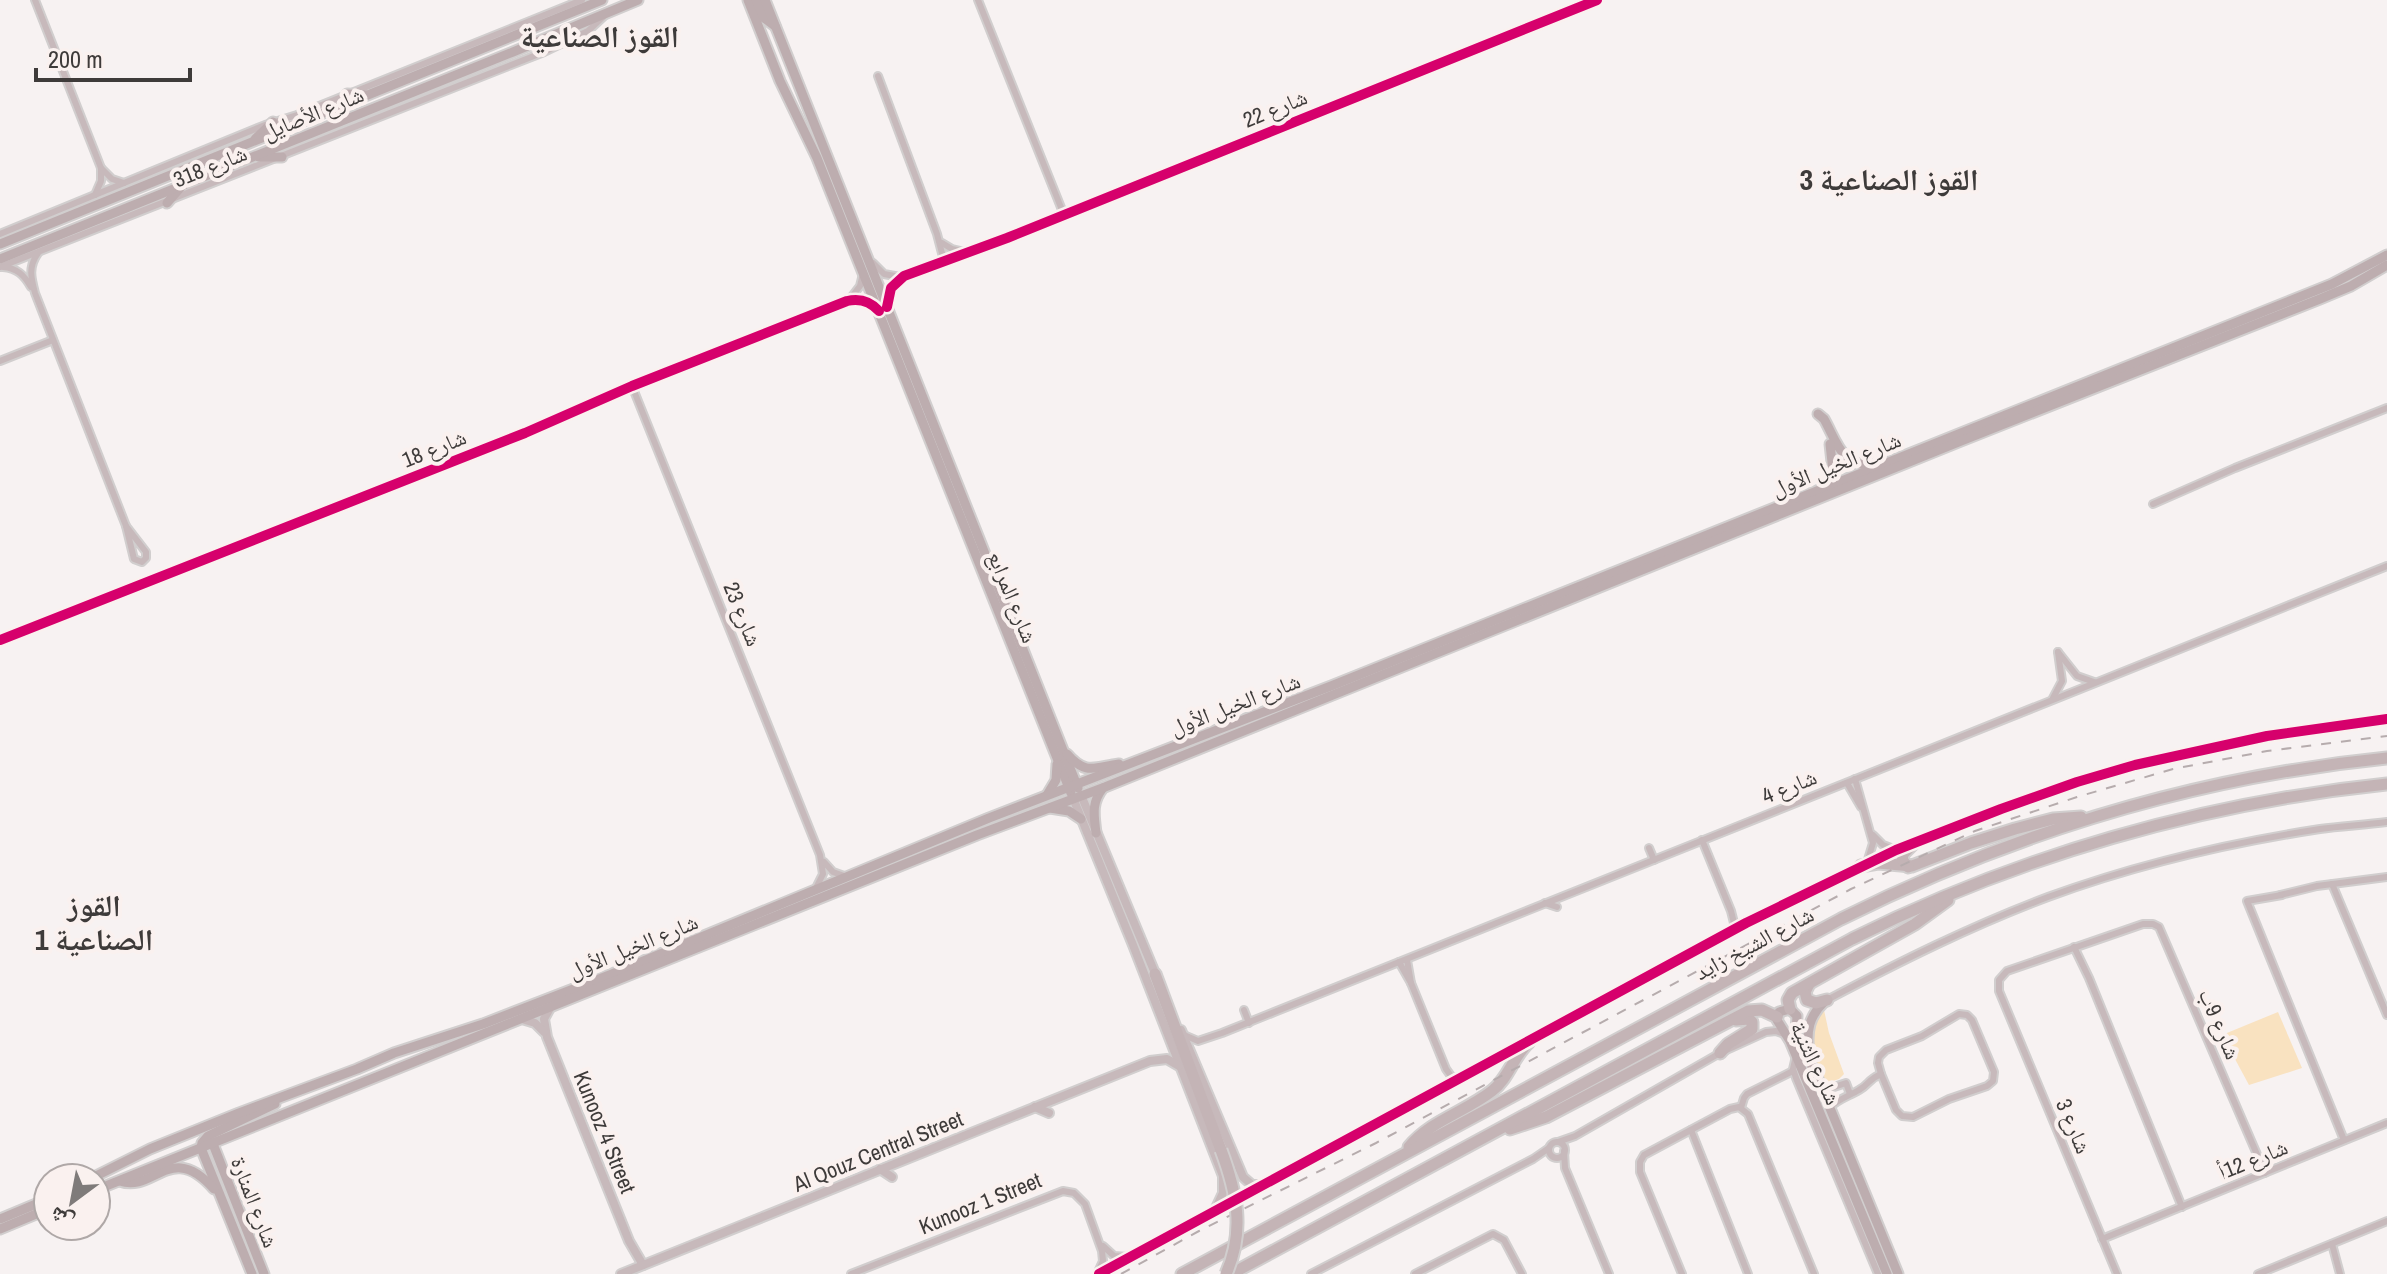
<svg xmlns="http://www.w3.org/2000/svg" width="2387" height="1274" font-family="'Archivo Narrow','Noto Naskh Arabic',sans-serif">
<rect width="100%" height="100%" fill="#f7f2f2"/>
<!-- green -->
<g fill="#f9e2c0">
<path d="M 1824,1010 L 1829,1033 L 1844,1074 L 1839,1079 L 1827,1083 C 1809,1064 1803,1027 1824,1010 Z"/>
<polygon points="2278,1012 2302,1068 2249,1085 2222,1035"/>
</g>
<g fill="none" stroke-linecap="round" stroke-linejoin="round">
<!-- minor casing -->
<g stroke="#d1cece" stroke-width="10">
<g id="minor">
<polyline points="35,0 101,168 101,181 95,195"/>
<polyline points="978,0 1064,215"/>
<polyline points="878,76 937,234 944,261"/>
<polyline points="101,168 112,179 124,183"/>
<polyline points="0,234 265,125 297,115 582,0"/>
<polyline points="942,243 952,249 965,252"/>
<path d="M 38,253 C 28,267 31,278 35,293 L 126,526"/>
<polyline points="873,263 884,274 900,277"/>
<polyline points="0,267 544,52 588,31 604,16"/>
<path d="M 3,267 C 17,268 24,275 31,287"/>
<polyline points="850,299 860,286 863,274"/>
<polyline points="886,303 891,288 904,276 1007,238 1597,0"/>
<polyline points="0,361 53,340"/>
<polyline points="632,386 820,855 823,874 816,888"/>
<polyline points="2153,504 2235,468 2387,408"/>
<polygon points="126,526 146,552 146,558 142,562 134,559"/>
<polyline points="0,640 525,433 632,386 847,301 862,300 876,308"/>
<polyline points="2058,652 2077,676 2094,682"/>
<polyline points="2053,698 2062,681 2058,652"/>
<polyline points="1855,779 1873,843 1867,863"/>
<polyline points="1847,783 1861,807"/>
<polyline points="1873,835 1883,845 1896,850"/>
<polyline points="1702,840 1731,911 1734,923 1733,930"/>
<polyline points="1649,848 1654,860"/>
<polyline points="824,862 833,872 847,877"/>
<polyline points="2332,884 2387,1015"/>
<polyline points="2280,895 2317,886 2387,877"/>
<polyline points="2282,895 2247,901 2344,1140"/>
<polyline points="1545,903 1557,907"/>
<polyline points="2074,947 2089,978 2182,1207"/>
<polyline points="1407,960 1411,983 1446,1069 1451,1076 1459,1079"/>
<polyline points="1399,962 1411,983"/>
<path d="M 1827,1000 C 1899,962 1971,926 2048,897 C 2135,865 2229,843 2320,829 C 2342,826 2365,825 2387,822"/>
<polyline points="1244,1010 1249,1023"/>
<polygon points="1959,1014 1967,1015 1972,1020 1994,1072 1993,1081 1987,1086 1949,1099 1913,1117 1902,1116 1896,1110 1881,1074 1878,1063 1879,1057 1886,1050 1922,1036"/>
<polyline points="1184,1035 1198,1041 1222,1033 2387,566"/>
<polyline points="1796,1056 1793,1069 1796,1078 1878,1274"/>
<polyline points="1822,1091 1846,1083 1850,1094"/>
<polyline points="1741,1108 1744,1098 1747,1094 1793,1071"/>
<path d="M 1829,1108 C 1838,1099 1849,1096 1859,1090 C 1870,1084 1867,1080 1881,1074"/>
<polyline points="1691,1130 1748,1274"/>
<polyline points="1558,1142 1575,1136 1720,1053 1766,1032 1776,1031 1784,1034"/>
<circle cx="1557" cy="1150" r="8"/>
<polyline points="1564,1151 1565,1168 1609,1274"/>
<polyline points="2102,1239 2387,1123"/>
<polyline points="2332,1244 2340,1274"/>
<polyline points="1103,1246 1114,1256 1128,1257"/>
<polyline points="851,1274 1063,1191 1074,1193 1085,1204 1102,1251 1103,1261 1097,1274"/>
<polyline points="1311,1274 1533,1159 1549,1148"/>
<polyline points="1415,1274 1493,1234 1504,1240 1522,1274"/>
<polyline points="1682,1274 1640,1172 1640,1162 1644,1155 1730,1109 1739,1107 1748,1114 1814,1274"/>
<polyline points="2117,1274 1999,991 1999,980 2007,971 2143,924 2153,924 2159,927 2265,1173"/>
<polyline points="2258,1274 2387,1221"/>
</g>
</g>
<!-- tertiary casing -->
<g stroke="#d1cece" stroke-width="12">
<g id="tertiary">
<polyline points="1081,795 1157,978"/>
<polyline points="1073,798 1133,945 1223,1176 1223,1193 1215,1210"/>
<polyline points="550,1008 544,1019 547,1037 629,1241 643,1265"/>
<polyline points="522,1019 535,1023 544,1032"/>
<polyline points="1181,1030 1243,1177 1252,1185 1262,1185"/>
<polyline points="1035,1107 1049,1113"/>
<polyline points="880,1169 892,1177"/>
<polyline points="621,1274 1150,1061 1167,1059 1179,1066"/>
<polyline points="1099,1274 1746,923 1896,850 2001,809 2077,782 2135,765 2267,736 2387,719"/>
</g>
</g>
<!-- secondary casing -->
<g stroke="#d1cece" stroke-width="13">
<g id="secondary">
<polyline points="748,0 780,81 817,158 1071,793"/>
<polyline points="756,0 764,18 775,26"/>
<polyline points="765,0 1078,788"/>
<polyline points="347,94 366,95"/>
<polyline points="255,139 273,122"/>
<polyline points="259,157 282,157"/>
<polyline points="167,203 181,187"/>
<polyline points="0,244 602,0"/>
<polyline points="0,259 513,52 638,0"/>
<path d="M 1818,414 L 1824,419 C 1837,442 1842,469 1874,464"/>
<polyline points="1823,485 1833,471 1830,444"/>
<path d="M 1067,754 C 1086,776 1095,767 1119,764"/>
<polyline points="1047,795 1056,780 1057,764"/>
<polyline points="1050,808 1069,811 1081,819"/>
<path d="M 1096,833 C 1094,815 1091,803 1103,788"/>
<path d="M 1809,1053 C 1806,1031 1809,1016 1825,1001"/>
<polyline points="213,1144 264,1274"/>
<polyline points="201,1148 252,1274"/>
<polyline points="201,1148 202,1143 208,1136 275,1104"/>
<polyline points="92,1178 150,1149 239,1113 357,1069 394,1053 483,1024 612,974 989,818 1331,686 2332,284 2387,255"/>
<path d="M 120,1181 C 154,1193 171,1140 214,1189"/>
<polyline points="96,1190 977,835 1105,787 1961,441 2320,299 2351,286 2387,265"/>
<polyline points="0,1219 48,1199"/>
<polyline points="0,1229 48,1209"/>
<polyline points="1887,1274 1790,1041 1777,1020 1779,1012 1790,1009 1797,1016 1796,1032 1798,1039 1816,1074 1898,1274"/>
</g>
</g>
<!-- motorway casing -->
<g stroke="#d1cece" stroke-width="15">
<g id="motorway">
<polyline points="1861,866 1878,863 1912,866 1971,843 2015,829 2053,819 2081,817"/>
<polyline points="1908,867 1903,861 1902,855 1913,844"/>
<polyline points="1155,974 1221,1150"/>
<polyline points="1809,984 1805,992 1807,1000 1816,1003 1827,1000"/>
<polyline points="1790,1009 1788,1000 1792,993 1915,924 1948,900"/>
<polyline points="1720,1053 1728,1044 1752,1029 1752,1022 1749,1019 1736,1020"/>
<polyline points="1510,1129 1546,1117 1748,1011 1762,1010 1777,1017"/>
<path d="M 1409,1147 C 1430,1121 1465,1112 1492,1091 C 1509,1078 1513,1056 1529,1042"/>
<path d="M 1182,1274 L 1841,919 C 2013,833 2196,777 2387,758"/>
<path d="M 1231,1274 L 1852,939 C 2018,856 2202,803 2387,784"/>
</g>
</g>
<!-- minor -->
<use href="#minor" stroke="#c7b9bb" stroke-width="6"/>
<!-- tertiary -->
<use href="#tertiary" stroke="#c7b9bb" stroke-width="8"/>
<!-- secondary -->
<use href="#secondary" stroke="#bdadaf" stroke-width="9"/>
<!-- motorway -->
<use href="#motorway" stroke="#c4b4b6" stroke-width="11"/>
<!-- rail -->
<polyline stroke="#b6acad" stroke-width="2" stroke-dasharray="10 10" stroke-linecap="butt" points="1121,1274 1199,1231 1376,1143 1851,889 1975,831 2077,797 2173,769 2267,751 2387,736"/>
<!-- motorway-bridge casing -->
<g stroke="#d1cece" stroke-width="15" stroke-linecap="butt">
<path id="motorway-bridge" d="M 1221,1150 C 1237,1193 1245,1231 1226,1274"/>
</g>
<!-- motorway-bridge -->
<use href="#motorway-bridge" stroke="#c4b4b6" stroke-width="11"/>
<!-- cycleway casing -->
<g stroke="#faf1ef" stroke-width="15">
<g id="cycleway">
<polyline points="887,307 891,288 904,276 1007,238 1597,0"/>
<path d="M 0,640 L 525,433 L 632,386 L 847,301 C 860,298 870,301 879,311"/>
<polyline points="1099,1274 1746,923 1896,850 2001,809 2077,782 2135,765 2267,736 2387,719"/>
</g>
</g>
<!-- cycleway -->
<use href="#cycleway" stroke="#d6006c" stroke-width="10"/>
</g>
<g text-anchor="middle" stroke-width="8" stroke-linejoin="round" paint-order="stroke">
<!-- street labels -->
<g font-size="22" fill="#3e3b3a" stroke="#faf1ef">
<text transform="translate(1275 108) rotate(-22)" y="8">شارع 22</text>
<text transform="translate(313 113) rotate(-22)" y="8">شارع الأصايل</text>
<text transform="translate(210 166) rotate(-22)" y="8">شارع 318</text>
<text transform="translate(434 448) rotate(-22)" y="8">شارع 18</text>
<text transform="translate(1836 464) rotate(-22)" y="8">شارع الخيل الأول</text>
<text transform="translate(1013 597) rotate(68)" y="8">شارع المرابع</text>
<text transform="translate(743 614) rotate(68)" y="8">شارع 23</text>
<text transform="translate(1235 704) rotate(-21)" y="8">شارع الخيل الأول</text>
<text transform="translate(1789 786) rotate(-22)" y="8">شارع 4</text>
<text transform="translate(1754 943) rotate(-28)" y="8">شارع الشيخ زايد</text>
<text transform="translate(633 946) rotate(-22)" y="8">شارع الخيل الأول</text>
<text transform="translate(2220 1024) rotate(67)" y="8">شارع 9ب</text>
<text transform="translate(1816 1063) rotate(65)" y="8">شارع الثنية</text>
<text transform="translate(2074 1126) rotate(67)" y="8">شارع 3</text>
<text transform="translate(605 1132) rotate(68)" y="8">Kunooz 4 Street</text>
<text transform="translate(878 1151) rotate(-22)" y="8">Al Qouz Central Street</text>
<text transform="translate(2253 1159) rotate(-22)" y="8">شارع 12أ</text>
<text transform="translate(255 1202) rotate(69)" y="8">شارع المنارة</text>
<text transform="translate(980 1203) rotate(-22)" y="8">Kunooz 1 Street</text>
</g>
<!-- district labels -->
<g font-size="30" font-weight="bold" fill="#3e3b3a" stroke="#faf1ef">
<text x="600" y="47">القوز الصناعية</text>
<text x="1889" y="190">القوز الصناعية 3</text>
<text x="94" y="916">القوز<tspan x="94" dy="34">الصناعية 1</tspan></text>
</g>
</g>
<!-- north arrow -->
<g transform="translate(72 1202) rotate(212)"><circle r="38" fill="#faf1ef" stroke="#afa8a7" stroke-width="2"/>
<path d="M0-6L14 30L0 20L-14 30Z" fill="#7f7b7a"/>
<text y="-12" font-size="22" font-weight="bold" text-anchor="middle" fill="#3e3b3a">ش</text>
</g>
<!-- scale -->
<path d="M36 68v12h154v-12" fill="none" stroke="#3e3b3a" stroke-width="4"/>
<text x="48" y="68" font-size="24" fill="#3e3b3a" stroke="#faf1ef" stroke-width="6" paint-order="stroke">200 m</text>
</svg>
